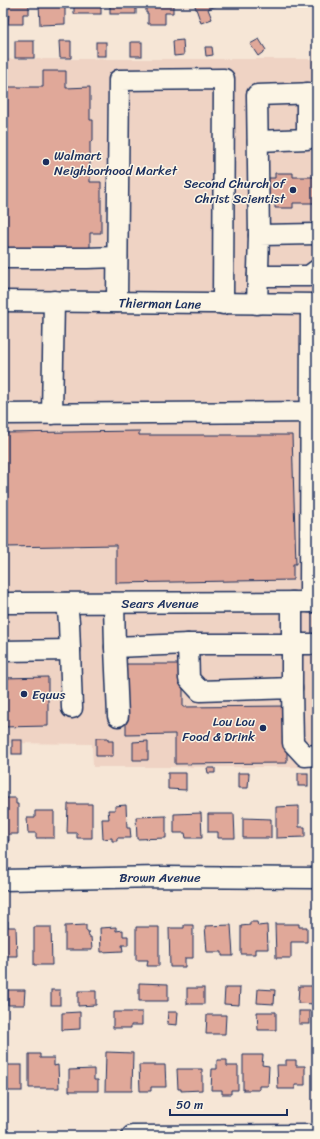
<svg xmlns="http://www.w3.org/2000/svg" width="320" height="1139" font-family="Sriracha,sans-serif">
<rect width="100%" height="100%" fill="#f6e6d6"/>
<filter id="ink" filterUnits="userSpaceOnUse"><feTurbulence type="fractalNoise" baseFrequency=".025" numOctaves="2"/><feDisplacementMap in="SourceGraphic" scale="8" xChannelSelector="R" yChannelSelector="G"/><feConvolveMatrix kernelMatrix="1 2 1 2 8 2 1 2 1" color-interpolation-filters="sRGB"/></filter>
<g filter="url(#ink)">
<!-- built -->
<polygon fill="#efd3c4" points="3,59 317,59 317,767 93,767 92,744 3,743"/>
<!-- building -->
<g fill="#e0a899" stroke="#1b2f5e">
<polygon points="4,3 29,3 29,14 23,14 23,24 8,24 9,15 4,15"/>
<polygon points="39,3 65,3 65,24 40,25"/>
<rect x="74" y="3" width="27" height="11"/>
<rect x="110" y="3" width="26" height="11"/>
<polygon points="146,3 173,3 173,13 165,13 165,24 148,24 148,13 146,13"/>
<polygon points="194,3 223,3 208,9 212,19 201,23"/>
<polygon points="314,3 317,3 317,15 315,15"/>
<polygon points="259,39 266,50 258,56 250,44"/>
<polygon points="183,40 184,55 174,56 173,41"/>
<rect x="15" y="41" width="19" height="17"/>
<polygon points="59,41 71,41 71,58 60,58"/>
<rect x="96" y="42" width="10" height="14"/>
<rect x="131" y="42" width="11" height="14"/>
<polygon points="205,47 212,47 213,55 206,56"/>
<polygon points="43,71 66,71 66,88 90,87 90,120 93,120 93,141 90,142 90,182 101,182 101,233 90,233 90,248 3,248 3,87 43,87"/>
<polygon points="275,173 293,173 293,177 317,177 317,203 293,203 293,208 275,208 275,203 268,203 268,178 275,178"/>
<polygon points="139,431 139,435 292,435 296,564 293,564 293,580 116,583 116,545 5,547 4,501 3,501 3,433"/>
<polygon points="126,664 183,664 183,707 287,706 287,763 175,764 175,734 126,735"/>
<polygon points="48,677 48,726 3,727 3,678"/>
<polygon points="96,738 108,738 108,741 113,741 113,756 96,756"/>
<rect x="12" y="740" width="10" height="14"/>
<polygon points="148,741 148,760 133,760 133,742"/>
<polygon points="207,768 215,768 215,773 208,773"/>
<polygon points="168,773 186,773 186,790 168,789"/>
<polygon points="238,773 249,773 248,788 238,788"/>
<rect x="298" y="773" width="10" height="13"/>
<polygon points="4,798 16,798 16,804 18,804 18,834 9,834 9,841 3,841 3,804 4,804"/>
<polygon points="68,804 92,804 92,838 77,838 77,833 67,833"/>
<polygon points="126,805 127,828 130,828 131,838 117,838 117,841 112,841 112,838 103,839 102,819 109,819 108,810 115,810 115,806"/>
<polygon points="299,806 299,827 305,827 305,837 276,838 276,807"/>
<polygon points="35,811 54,811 54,838 36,838 36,833 28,833 27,818 35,818"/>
<polygon points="201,813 202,838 186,838 185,833 174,833 174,814"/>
<polygon points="208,814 234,814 235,838 218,838 218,832 208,832"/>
<polygon points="166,816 166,838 137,839 136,817"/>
<polygon points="243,818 271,819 271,838 243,838"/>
<polygon points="3,921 8,921 8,927 16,927 17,956 3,956"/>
<polygon points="250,922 257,922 258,926 267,925 268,949 255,949 255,954 241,954 241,926 250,925"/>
<polygon points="275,924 299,924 299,927 307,927 307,942 291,942 291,958 276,958"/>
<polygon points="86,925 86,931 88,931 89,937 91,937 92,950 65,950 65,926"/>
<polygon points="184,925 193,925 193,958 185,958 185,967 170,967 169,928 184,928"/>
<polygon points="231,925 233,956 222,956 222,952 207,952 205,926"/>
<polygon points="34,927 51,927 52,965 34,965"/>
<polygon points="116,927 116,931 123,930 123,936 128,936 128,945 122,945 123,951 101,952 100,928"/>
<polygon points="136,927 159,927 159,966 147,966 148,960 136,960"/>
<polygon points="139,983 168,984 168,1001 139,1001"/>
<polygon points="299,986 314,986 314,1004 298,1003"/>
<rect x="187" y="988" width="17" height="16"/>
<polygon points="225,988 240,988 239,1005 224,1004"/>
<polygon points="258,989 275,990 274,1004 257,1003"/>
<polygon points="8,990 25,990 24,1005 8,1005"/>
<rect x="51" y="990" width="9" height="15"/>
<polygon points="78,991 96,991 96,1005 78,1006"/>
<rect x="299" y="1011" width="11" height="13"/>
<polygon points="80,1012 80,1029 62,1030 62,1013"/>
<polygon points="113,1012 142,1012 142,1025 131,1025 131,1028 113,1028"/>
<polygon points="168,1012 178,1012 177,1025 167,1024"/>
<polygon points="257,1012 276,1012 276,1030 258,1030"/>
<polygon points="207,1015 226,1015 225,1034 206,1034"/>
<polygon points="106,1052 133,1053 132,1091 105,1091"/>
<polygon points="29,1054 40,1054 40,1058 54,1058 54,1066 58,1065 59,1088 29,1088"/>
<polygon points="243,1055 263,1055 262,1065 269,1066 268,1086 259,1086 259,1090 243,1090"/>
<polygon points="217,1060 227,1060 227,1066 238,1066 238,1090 231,1090 231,1094 222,1094 222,1090 211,1090 212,1069 217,1069"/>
<polygon points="286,1060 296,1060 296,1066 305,1066 305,1085 295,1085 295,1089 278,1089 277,1065 286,1065"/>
<rect x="315" y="1063" width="2" height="27"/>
<rect x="3" y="1065" width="19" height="26"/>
<polygon points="139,1065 165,1065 166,1087 151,1087 151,1091 140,1091"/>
<polygon points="94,1069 94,1080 98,1080 98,1091 69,1091 69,1070"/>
<polygon points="177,1069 202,1069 202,1090 181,1091 181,1089 178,1089"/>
</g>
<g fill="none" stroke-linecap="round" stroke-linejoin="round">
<!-- minor casing -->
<g stroke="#1b2f5e" stroke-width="23">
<g id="minor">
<polyline points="258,141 307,139 307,93"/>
<polyline points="259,235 257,95 317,93"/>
<polyline points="3,258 87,258 117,257"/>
<polyline points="258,276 309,276 317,270"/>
<polyline points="3,301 317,304"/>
<polyline points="117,302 119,80 224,79 223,304"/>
<polyline points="257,304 259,235 317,234"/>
<polyline points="3,414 317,412"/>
<polyline points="52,414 54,301"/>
<polyline points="310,602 311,305"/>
<polyline points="3,603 317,602"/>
<polyline points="67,603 69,622 72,708"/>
<polyline points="114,603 115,647 188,644 189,679 200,691 292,688 293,743 305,756 317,755"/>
<polyline points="188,644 292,644 292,602"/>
<polyline points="115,647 118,716"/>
<polyline points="3,651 70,650"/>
<polyline points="292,688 292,644 317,644"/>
<polyline points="3,880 161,877 317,878"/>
<polyline points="132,1136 317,1135"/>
</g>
</g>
<!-- minor -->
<use href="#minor" stroke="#fcf5e5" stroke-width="20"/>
</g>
</g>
<!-- markers -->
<g fill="#1b2f5e" stroke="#fcf5e5" stroke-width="1.5">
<circle cx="46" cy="162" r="4"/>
<circle cx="293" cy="190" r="4"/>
<circle cx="24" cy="694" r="4"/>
<circle cx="263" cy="728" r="4"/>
</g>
<g text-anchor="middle" stroke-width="3" stroke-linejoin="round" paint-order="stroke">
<!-- poi labels -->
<g font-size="13" fill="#1b2f5e" stroke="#fcf5e5" text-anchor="start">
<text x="54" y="160">Walmart<tspan x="54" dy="15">Neighborhood Market</tspan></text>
<text x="285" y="188" text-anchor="end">Second Church of<tspan x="285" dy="15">Christ Scientist</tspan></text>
<text x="32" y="699">Equus</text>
<text x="255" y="726" text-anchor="end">Lou Lou<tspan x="255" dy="15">Food &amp; Drink</tspan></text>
</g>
<!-- street labels -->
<g font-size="13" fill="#1b2f5e" stroke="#fcf5e5">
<text transform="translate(160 303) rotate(1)" y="5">Thierman Lane</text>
<text x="160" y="608">Sears Avenue</text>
<text x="160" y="882">Brown Avenue</text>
</g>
</g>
<!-- margin -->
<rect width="320" height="1139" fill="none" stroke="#fcf5e5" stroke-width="16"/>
<rect x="8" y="8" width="304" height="1123" fill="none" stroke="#1b2f5e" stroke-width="1.5" filter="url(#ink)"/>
<!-- scale -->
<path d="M170 1109v6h117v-6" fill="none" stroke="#1b2f5e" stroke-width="2"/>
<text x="176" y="1109" font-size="12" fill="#1b2f5e" stroke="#fcf5e5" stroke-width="3" paint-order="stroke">50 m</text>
</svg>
